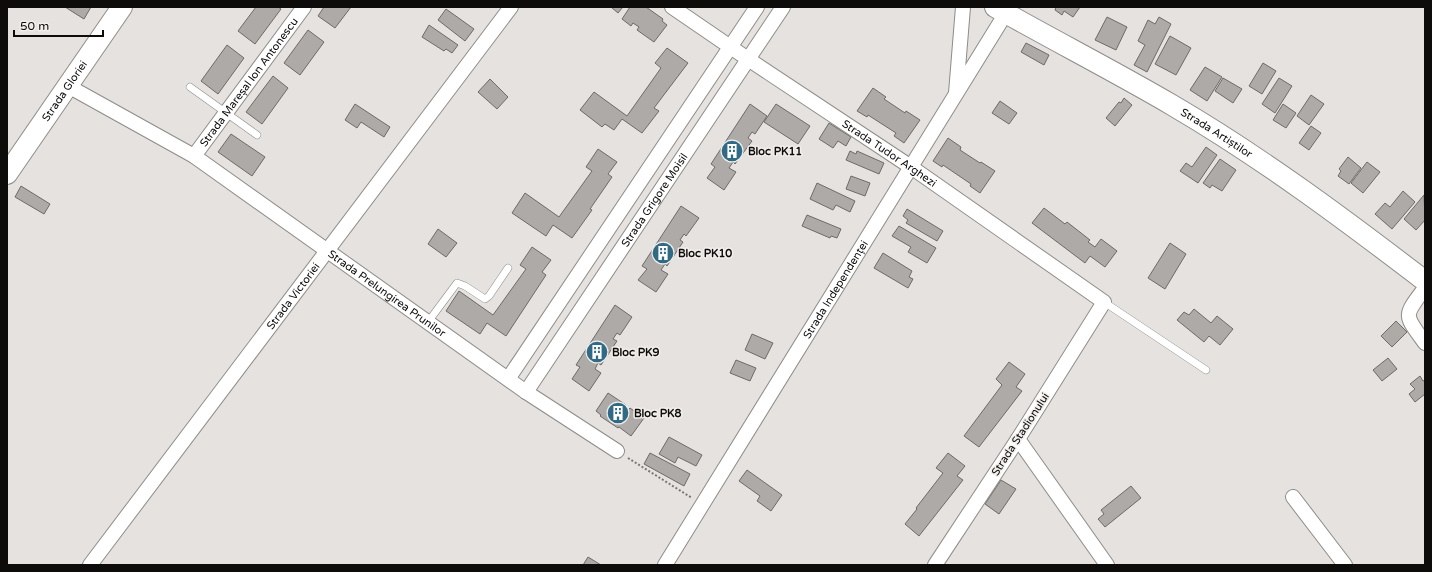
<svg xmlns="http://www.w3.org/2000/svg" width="1432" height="572" font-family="'Varela Round',sans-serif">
<rect width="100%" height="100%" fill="#e5e2df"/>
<!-- building -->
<g fill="#adaaa7" stroke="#6d6a68">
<polygon points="65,7 91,7 84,19"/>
<polygon points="256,7 278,7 281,9 255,44 238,31"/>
<polygon points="324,7 351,7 335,28 318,16"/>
<polygon points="611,7 623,7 618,13"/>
<polygon points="630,7 646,7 663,19 662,21 667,25 654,42 637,30 639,27 633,23 631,26 622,19"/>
<polygon points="1056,7 1080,7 1073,17 1064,11 1062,15 1055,10"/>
<polygon points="446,9 474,29 465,41 438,20"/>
<polygon points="1107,17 1127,27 1116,50 1095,40"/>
<polygon points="1159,17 1171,24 1147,72 1134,65 1145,45 1138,41 1148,20 1155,24"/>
<polygon points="429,25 458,45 452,53 446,49 444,51 422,37"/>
<polygon points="308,30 324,42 300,75 284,63"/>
<polygon points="1170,36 1191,48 1176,75 1155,64"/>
<polygon points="1026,43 1049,55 1044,65 1021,52"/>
<polygon points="227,45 244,58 218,94 201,81"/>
<polygon points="667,48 688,63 654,108 659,111 642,133 622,119 614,130 605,124 602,127 580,110 594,92 627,116 661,68 655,63"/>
<polygon points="1263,63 1276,71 1262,94 1249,86"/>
<polygon points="1205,67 1222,77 1207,101 1190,90"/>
<polygon points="273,76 288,88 262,124 246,112"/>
<polygon points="1223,78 1242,89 1233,103 1215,91"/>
<polygon points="1279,78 1292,86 1275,113 1262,104"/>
<polygon points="490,79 508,97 497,109 478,92"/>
<polygon points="873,88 886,97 884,99 905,113 906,111 920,120 904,143 894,136 896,133 868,115 867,117 857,111"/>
<polygon points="1311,95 1324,104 1309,125 1297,116"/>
<polygon points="1124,98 1132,105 1115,126 1106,118 1119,102 1121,103"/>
<polygon points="1000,101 1017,113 1009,124 992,113"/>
<polygon points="355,104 390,127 384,137 361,122 357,128 345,120"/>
<polygon points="750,104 767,116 755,134 752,132 748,138 752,141 735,164 733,162 729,168 736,172 724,190 707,178 715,167 711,164"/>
<polygon points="776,104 810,126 798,144 764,122"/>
<polygon points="1283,104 1296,113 1286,128 1273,120"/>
<polygon points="829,123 851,137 846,146 838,141 833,148 819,139"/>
<polygon points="1311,126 1321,133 1309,150 1299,143"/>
<polygon points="231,134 265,157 252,176 218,152"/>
<polygon points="948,138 961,147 960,150 980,163 981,162 995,171 980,193 970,186 971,184 943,165 942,167 933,161"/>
<polygon points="1206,147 1217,155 1198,183 1180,171 1186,163 1192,167"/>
<polygon points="598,149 617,162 608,174 612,177 590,209 592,210 572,238 553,225 546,236 512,213 525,193 559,217 592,171 586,167"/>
<polygon points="850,151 856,154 857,151 884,163 879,174 846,160"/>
<polygon points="1348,157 1361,168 1349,184 1338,176 1341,171 1339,169"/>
<polygon points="1220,159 1236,170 1222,191 1212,185 1210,188 1203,183"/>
<polygon points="1367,162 1380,172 1363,193 1351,183"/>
<polygon points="851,176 870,183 865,196 846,189"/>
<polygon points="817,183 855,201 850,212 836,205 833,210 810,199"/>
<polygon points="21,186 50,204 44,214 15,197"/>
<polygon points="1403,191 1415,202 1392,229 1375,214 1385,203 1390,207"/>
<polygon points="1424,195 1425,220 1416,230 1404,219"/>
<polygon points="681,206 699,218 686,236 684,234 680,240 683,242 667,266 665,264 661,270 668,274 656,292 638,280 647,269 642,266"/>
<polygon points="1044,208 1065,224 1067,222 1090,240 1088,242 1095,247 1101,239 1117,251 1105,267 1090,256 1085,263 1032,223"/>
<polygon points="907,209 943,231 937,241 906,223 908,220 903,216"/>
<polygon points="807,215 841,229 837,238 831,236 830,238 802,226"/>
<polygon points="899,226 936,248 927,263 908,252 911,247 892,236"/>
<polygon points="438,229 457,243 446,257 428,244"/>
<polygon points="1170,243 1186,254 1165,289 1148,278"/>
<polygon points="532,247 551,260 542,272 546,275 506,336 487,323 480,334 446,311 459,291 493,315 526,269 520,265"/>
<polygon points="883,253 912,271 909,277 913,279 908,288 874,268"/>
<polygon points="615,305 632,317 620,335 617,333 613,339 617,341 601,365 598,363 595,369 601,373 589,391 572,379 580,367 576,365"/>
<polygon points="1194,309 1211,323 1217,316 1233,329 1220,345 1209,336 1204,342 1177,320 1184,312 1189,315"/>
<polygon points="1396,321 1407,332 1392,347 1381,336"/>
<polygon points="752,334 773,343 765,359 745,350"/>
<polygon points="1388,358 1397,369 1382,381 1373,370"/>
<polygon points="736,360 756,368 750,381 730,373"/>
<polygon points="1009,362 1025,374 1016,387 1022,391 979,447 964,436 1002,385 996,379"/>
<polygon points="1420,376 1423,381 1425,380 1425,394 1415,402 1409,394 1415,389 1410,384"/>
<polygon points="608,393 626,405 624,409 627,411 630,408 644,418 631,436 619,427 618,428 600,416 601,415 596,411"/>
<polygon points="669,437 702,455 696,466 678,457 675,463 659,454"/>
<polygon points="650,453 690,474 684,486 644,464"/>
<polygon points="948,453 965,466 957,476 963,480 919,536 905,524 917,509 916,508 943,473 936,468"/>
<polygon points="747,470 782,495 771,511 757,501 760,496 739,481"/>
<polygon points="1001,480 1016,489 999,514 985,504"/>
<polygon points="1131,486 1141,498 1105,527 1098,519 1104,514 1101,510"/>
<polygon points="588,557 601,565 583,565"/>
</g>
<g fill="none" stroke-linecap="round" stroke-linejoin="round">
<!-- lane casing -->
<g stroke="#8f8c89" stroke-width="8">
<g id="lane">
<polyline points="190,87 257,135"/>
<polyline points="1104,302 1206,370"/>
<polyline points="428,322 457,283 465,286 485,299 489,296 508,268"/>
</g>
</g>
<!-- street casing -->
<g stroke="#8f8c89" stroke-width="16">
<g id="street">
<path id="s1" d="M 672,7 L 748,59 L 911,167 L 1104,302 L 1018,439 L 935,565"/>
<path id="s2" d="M 68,86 L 194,156 L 526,392 L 617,451"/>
<polyline points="956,93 963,7"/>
<path id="s3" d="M 194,156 L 304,7"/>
<path d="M 1425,288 C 1403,317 1404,314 1425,343"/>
<polyline points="508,379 757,7"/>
<path id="s4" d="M 526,392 L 783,7"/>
<polyline points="1018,439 1107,565"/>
<polyline points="1293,497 1345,565"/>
<path id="s5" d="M 90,565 L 511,7"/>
<path id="s6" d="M 665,565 L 1006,13"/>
</g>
</g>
<!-- secondary casing -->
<g stroke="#8f8c89" stroke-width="22">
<g id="secondary">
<path id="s7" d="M 995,7 C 1053,40 1114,71 1172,105 C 1261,157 1344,219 1425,281"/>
<path id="s8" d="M 7,174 L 122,7"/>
</g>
</g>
<!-- path -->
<polyline stroke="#797775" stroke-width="2" stroke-dasharray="2 2" stroke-linecap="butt" points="628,458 692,498"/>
<!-- lane -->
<use href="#lane" stroke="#fff" stroke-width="7"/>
<!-- street -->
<use href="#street" stroke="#fff" stroke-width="14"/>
<!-- secondary -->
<use href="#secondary" stroke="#fff" stroke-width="20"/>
</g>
<!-- icons -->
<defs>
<g id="building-disc" transform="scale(1.15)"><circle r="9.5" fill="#316a84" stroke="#f2efec"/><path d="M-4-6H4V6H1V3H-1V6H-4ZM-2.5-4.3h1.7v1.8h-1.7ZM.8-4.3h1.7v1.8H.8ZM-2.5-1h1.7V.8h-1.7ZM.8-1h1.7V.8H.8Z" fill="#fff"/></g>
</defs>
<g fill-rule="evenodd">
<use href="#building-disc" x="732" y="151"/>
<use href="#building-disc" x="663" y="253"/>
<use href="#building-disc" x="597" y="352"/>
<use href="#building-disc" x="618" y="413"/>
</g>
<g text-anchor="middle" stroke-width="3" stroke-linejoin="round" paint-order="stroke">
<!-- street labels -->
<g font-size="11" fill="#0d0c0b" stroke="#f2efec">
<text dy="4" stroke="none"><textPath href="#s3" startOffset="92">Strada Mareșal Ion Antonescu</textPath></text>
<text dy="4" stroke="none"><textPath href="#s8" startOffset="101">Strada Gloriei</textPath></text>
<text dy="4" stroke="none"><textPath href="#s7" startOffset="255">Strada Artiștilor</textPath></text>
<text dy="4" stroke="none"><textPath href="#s1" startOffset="262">Strada Tudor Arghezi</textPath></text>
<text dy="4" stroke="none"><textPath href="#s4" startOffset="231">Strada Grigore Moisil</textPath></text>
<text dy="4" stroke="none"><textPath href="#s6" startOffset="324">Strada Independenței</textPath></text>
<text dy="4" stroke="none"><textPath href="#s2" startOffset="381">Strada Prelungirea Prunilor</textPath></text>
<text dy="4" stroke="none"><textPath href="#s5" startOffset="337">Strada Victoriei</textPath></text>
<text transform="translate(1020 434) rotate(-57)" y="4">Strada Stadionului</text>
</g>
<!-- poi labels -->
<g font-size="11" font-weight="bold" fill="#0d0c0b" stroke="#f2efec" text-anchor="start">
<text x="748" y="155">Bloc PK11</text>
<text x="678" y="257">Bloc PK10</text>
<text x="612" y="356">Bloc PK9</text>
<text x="634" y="417">Bloc PK8</text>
</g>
</g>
<!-- border -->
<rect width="1432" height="572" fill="none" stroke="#0d0c0b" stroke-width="16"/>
<!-- scale -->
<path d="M14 30v6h89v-6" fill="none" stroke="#0d0c0b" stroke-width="2"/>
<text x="20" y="30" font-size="12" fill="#0d0c0b" stroke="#f2efec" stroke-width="3" paint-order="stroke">50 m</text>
</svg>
